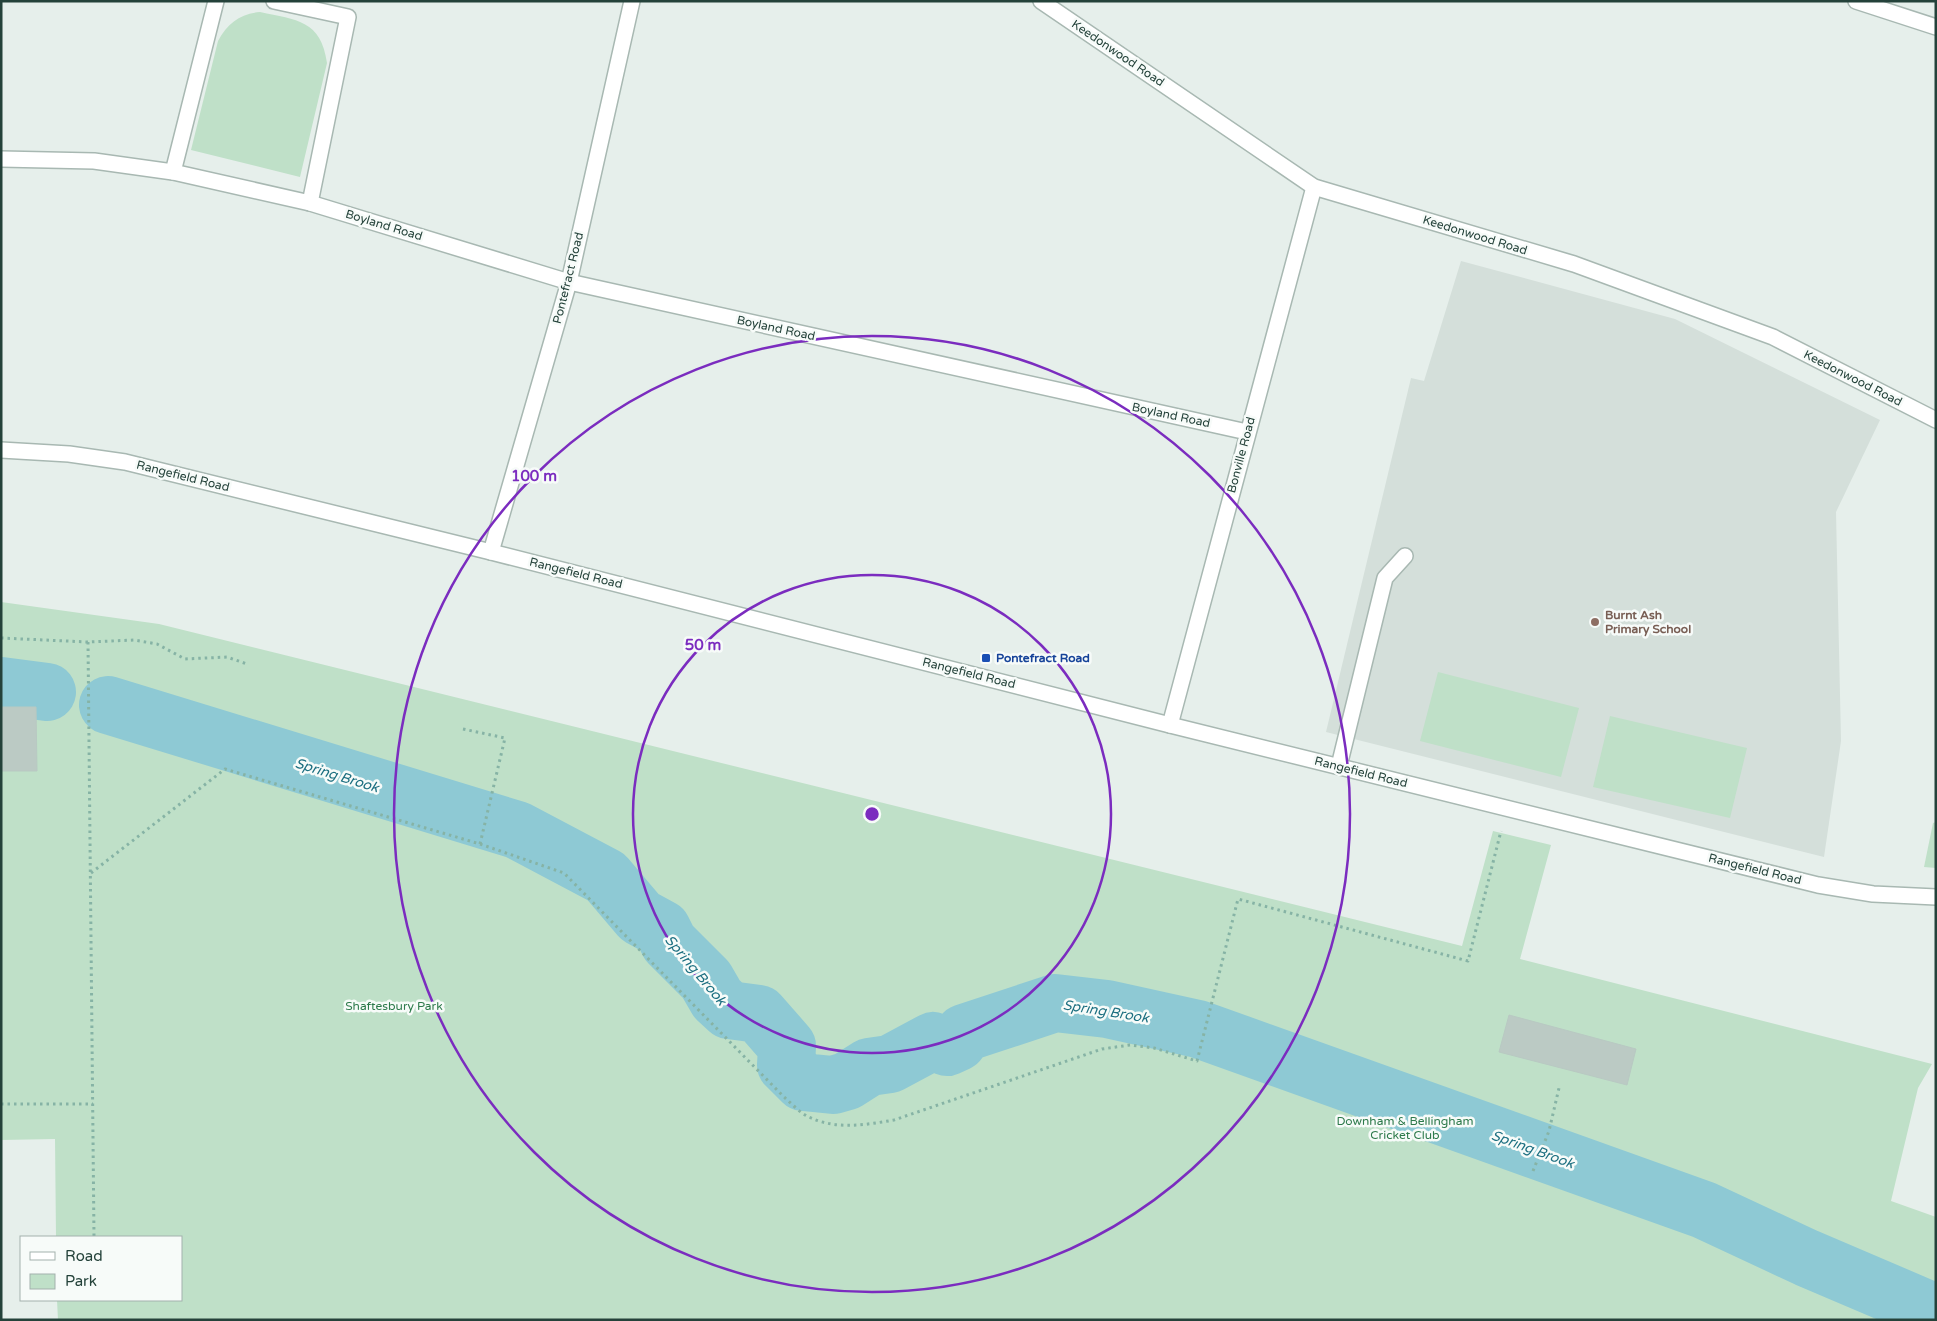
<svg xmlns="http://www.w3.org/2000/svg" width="1937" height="1321" font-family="'Varela Round',sans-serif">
<rect width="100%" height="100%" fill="#e6efeb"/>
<!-- built -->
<polygon fill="#d4dfda" points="1461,261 1675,319 1880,420 1836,512 1841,741 1824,857 1326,732 1411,378 1424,381"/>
<!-- green -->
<g fill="#bfe0c8">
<path d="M 260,12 C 297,20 321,20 327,63 L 300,177 L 191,150 L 218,41 C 228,23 240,14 260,12 Z"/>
<polygon points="1,602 159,624 1462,946 1493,831 1551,845 1520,959 1932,1064 1918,1088 1891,1201 1936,1217 1936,1320 58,1320 57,1300 181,1300 181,1237 56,1237 55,1139 1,1140"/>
<polygon points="1438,672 1579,708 1561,777 1420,741"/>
<polygon points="1610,716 1747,748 1730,818 1593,787"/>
<polygon points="1936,822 1936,868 1924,867 1933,823"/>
</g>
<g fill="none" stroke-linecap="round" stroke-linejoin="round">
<!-- river -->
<g stroke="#8ec9d4" stroke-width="58">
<polyline points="1,686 47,692"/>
<polyline points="108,705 517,830 606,877 640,917 662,929 669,943 706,980 717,999 729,1010 759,1014 787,1046 786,1065 803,1082 833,1085 847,1081 869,1067 890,1064 933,1041 947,1047 958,1042 964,1033 1055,1003 1107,1009 1198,1029 1704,1210 1807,1258 1936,1313"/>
</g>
</g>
<!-- building -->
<g fill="#bbcac4" stroke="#b8c9c2">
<polygon points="1,707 36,707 37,771 1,771"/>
<polygon points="1509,1015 1636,1049 1627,1085 1499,1052"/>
</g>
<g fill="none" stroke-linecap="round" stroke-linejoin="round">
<!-- service casing -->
<g stroke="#a8b8b2" stroke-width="18">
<polyline id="service" points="1339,766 1385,578 1405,556"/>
</g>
<!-- minor casing -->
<g stroke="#a8b8b2" stroke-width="18">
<g id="minor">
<polyline points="274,1 348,17 310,203"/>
<polyline points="1041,1 1314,187 1574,264 1773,337 1936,420"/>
<polyline points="1856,1 1936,27"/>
<polyline points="1,159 94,161 173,172 310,203 569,282 1247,432"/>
<polyline points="173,172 216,1"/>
<polyline points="1,450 69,454 125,462 491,552 1170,725 1818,885 1873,894 1936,897"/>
<polyline points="491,552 569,282 632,1"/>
<polyline points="1170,725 1314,187"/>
</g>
</g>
<!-- path -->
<g stroke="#86b3a5" stroke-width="3" stroke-dasharray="2.5 4" stroke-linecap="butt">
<polyline points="1,638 88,642 134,640 157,644 185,659 227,657 247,664"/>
<polyline points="88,642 94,1237"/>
<polyline points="463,729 505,738 480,844"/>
<path d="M 91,873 L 225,769 L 480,844 L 564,873 L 784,1097 C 792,1104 800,1113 809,1117 C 836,1130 865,1125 894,1120 L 1102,1049 L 1130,1045 L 1154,1048 L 1197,1061 L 1238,899 L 1468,961 L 1501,831"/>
<polyline points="1,1104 93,1104"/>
<polyline points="1533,1171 1549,1131 1559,1088"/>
</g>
<!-- service -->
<use href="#service" stroke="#fff" stroke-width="15"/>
<!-- minor -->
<use href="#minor" stroke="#fff" stroke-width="15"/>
</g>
<!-- distance rings -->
<g fill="none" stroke="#7b2cbf" stroke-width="2.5">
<circle cx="872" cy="814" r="239"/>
<circle cx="872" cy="814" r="478"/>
</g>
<!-- markers -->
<circle fill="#8d6e63" stroke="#f7fbf9" stroke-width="2" cx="1595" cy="622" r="5"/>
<rect fill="#1a4fb4" stroke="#f7fbf9" stroke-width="2" x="981" y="653" width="10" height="10" rx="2.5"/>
<g text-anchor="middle" stroke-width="5" stroke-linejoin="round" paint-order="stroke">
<!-- street labels -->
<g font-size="12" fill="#24423a" stroke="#f7fbf9">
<text transform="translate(1118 53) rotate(34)" y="4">Keedonwood Road</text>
<text transform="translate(384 225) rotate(17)" y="4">Boyland Road</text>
<text transform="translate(1475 235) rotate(17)" y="4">Keedonwood Road</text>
<text transform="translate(568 278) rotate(-76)" y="4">Pontefract Road</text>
<text transform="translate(776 328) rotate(12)" y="4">Boyland Road</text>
<text transform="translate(1853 378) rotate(27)" y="4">Keedonwood Road</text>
<text transform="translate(1171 415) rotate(12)" y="4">Boyland Road</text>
<text transform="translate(1241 455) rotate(-75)" y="4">Bonville Road</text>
<text transform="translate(183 476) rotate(14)" y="4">Rangefield Road</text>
<text transform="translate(576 573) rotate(14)" y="4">Rangefield Road</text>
<text transform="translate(969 673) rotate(14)" y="4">Rangefield Road</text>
<text transform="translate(1361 772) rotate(14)" y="4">Rangefield Road</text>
<text transform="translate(1755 869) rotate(14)" y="4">Rangefield Road</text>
</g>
<!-- education labels -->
<g font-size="12" font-weight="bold" fill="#785e54" stroke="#f7fbf9" text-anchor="start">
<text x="1605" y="619">Burnt Ash<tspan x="1605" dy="14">Primary School</tspan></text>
</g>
<!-- transit labels -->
<g font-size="12" font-weight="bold" fill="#164399" stroke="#f7fbf9" text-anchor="start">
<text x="996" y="662">Pontefract Road</text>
</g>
<!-- park labels -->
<g font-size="12" fill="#2d7a4b" stroke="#f7fbf9">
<text x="394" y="1010">Shaftesbury Park</text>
<text x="1405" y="1125">Downham &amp; Bellingham<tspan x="1405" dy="14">Cricket Club</tspan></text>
</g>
<!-- water labels -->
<g font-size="14" font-style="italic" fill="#1c6f80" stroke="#f7fbf9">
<text transform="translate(337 775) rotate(17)" y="5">Spring Brook</text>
<text transform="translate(696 970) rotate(50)" y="5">Spring Brook</text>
<text transform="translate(1106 1011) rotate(9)" y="5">Spring Brook</text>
<text transform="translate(1533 1149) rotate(20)" y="5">Spring Brook</text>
</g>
</g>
<circle cx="872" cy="814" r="8" fill="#7b2cbf" stroke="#f7fbf9" stroke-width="2.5"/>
<g font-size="15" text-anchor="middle" font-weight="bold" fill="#7b2cbf" stroke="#f7fbf9" stroke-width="5" stroke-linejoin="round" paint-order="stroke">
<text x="534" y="481">100 m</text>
<text x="703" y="650">50 m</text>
</g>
<!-- border -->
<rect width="1937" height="1321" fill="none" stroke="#24423a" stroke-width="5"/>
<!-- legend -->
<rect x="20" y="1236" width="162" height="65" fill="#f7fbf9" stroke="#a3b1ad"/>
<rect x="30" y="1252" width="25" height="8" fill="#ffffff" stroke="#a3b1ad"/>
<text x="65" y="1261" font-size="15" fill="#24423a">Road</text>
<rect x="30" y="1274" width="25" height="15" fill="#bfe0c8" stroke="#a3b1ad"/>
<text x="65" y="1286" font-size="15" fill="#24423a">Park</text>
</svg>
